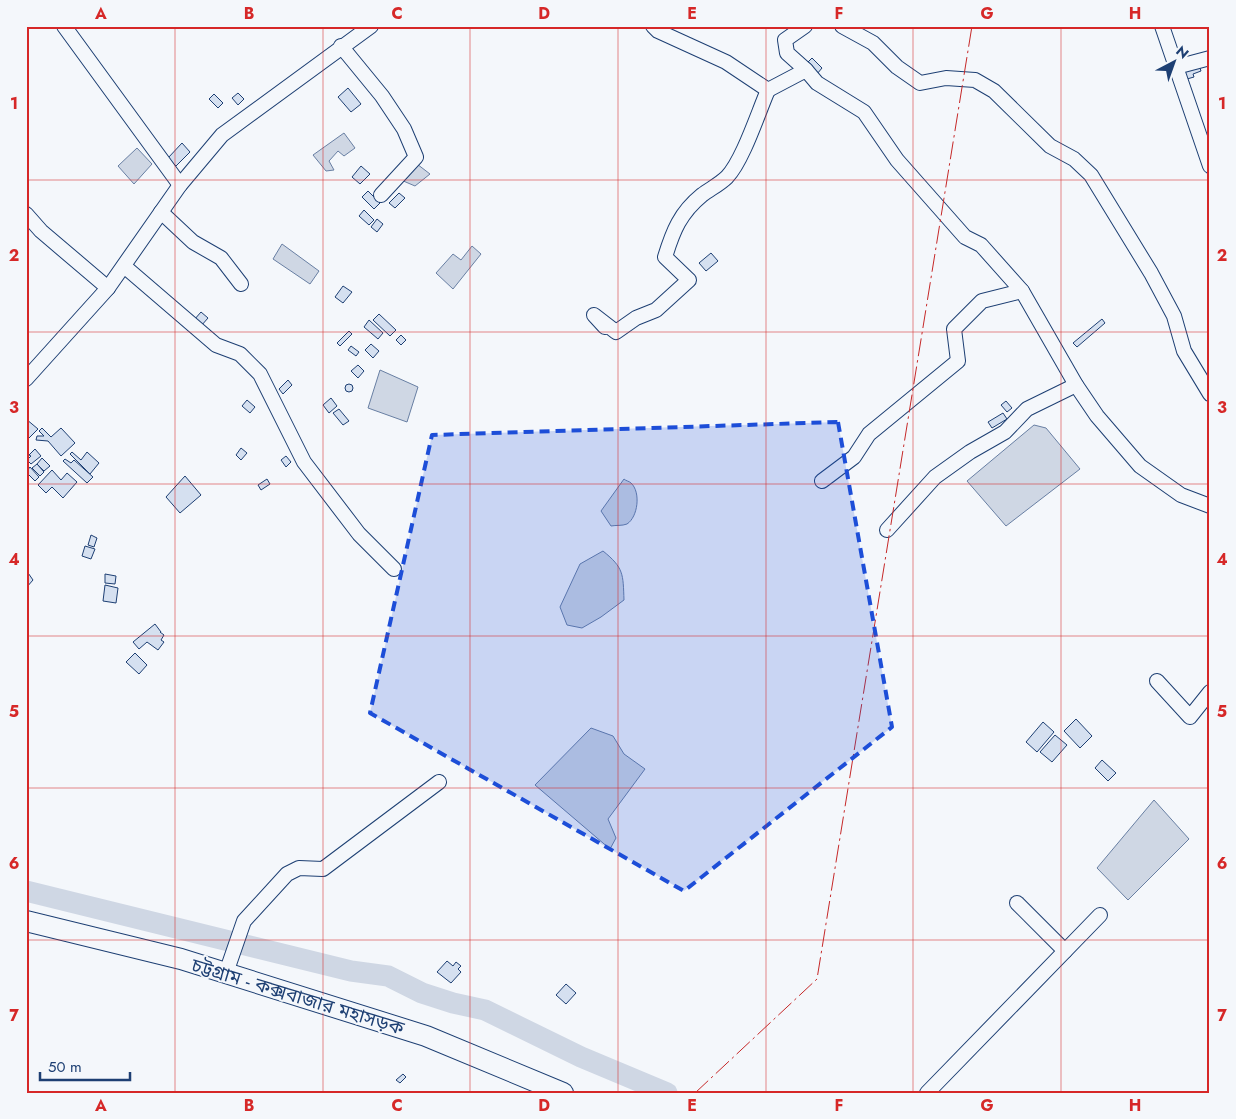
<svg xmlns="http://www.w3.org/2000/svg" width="1236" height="1119" font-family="Jost,'Noto Sans Bengali',sans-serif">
<rect width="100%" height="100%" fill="#f4f7fb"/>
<!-- water -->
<g fill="#cfd7e4" stroke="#687fa3">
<polygon points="344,133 355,148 344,156 338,151 329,161 334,170 326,171 313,155"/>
<polygon points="137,148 152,164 134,184 118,166"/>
<polygon points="417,164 430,174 415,186 401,180"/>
<polygon points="282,244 319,271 310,284 273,259"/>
<polygon points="472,246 481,254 453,289 436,273 453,254 461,260"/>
<polygon points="380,370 418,387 407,422 368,408"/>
<polygon points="1034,425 1046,428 1080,469 1006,526 967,481"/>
<path d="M 624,479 C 626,481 629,481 631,483 C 641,492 638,517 627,524 C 622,526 616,525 611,526 L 601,511 Z"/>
<path d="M 603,551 C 624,568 623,574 624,600 L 601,617 L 582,628 L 567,625 L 560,607 L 580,564 Z"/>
<polygon points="591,728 613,736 624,754 645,769 608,819 616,838 610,849 535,785"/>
<polygon points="1154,800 1189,839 1128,900 1097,868"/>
</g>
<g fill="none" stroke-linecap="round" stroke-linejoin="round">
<!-- river -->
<polyline stroke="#cfd7e4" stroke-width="21" points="26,891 351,971 388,976 422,993 453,1003 485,1010 581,1057 667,1093"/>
</g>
<!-- building -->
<g fill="#d5e0f0" stroke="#1d3f73">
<polygon points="812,58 822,68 817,74 807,63"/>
<polygon points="1199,65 1201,71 1193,74 1194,77 1187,79 1184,69"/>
<polygon points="348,88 361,104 351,112 338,97"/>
<polygon points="238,93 244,99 238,105 232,98"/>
<polygon points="214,94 223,103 218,108 209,99"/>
<polygon points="182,143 190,152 176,166 168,158"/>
<polygon points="361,166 370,174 360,184 352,177"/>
<polygon points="368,191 380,203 374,209 362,197"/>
<polygon points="399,193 405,198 395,208 389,203"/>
<polygon points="364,210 374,220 369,225 359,216"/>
<polygon points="377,219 383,224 377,232 371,227"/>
<polygon points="711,253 718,261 706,271 699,263"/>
<polygon points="343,286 352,292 343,303 335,297"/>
<polygon points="201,312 208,318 201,326 194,320"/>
<polygon points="379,314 396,330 390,336 373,320"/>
<polygon points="1102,319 1105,323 1077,347 1073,343"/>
<polygon points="369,320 383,333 378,339 364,327"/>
<polygon points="349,331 352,334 340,346 337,343"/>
<polygon points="401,335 406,340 401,345 396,340"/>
<polygon points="371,344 379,351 373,358 365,350"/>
<polygon points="351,346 359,352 356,356 348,350"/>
<polygon points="358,365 364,371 358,378 351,371"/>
<polygon points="288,380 292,385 283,394 279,389"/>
<circle cx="349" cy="388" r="4"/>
<polygon points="331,398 337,406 329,413 323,405"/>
<polygon points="247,400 255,407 250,413 242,406"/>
<polygon points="1006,401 1012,408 1007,412 1001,405"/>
<polygon points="339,409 349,421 343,425 333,413"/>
<polygon points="1003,413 1007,419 992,428 988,422"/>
<polygon points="26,419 38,429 28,439 26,437"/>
<polygon points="42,428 51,437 61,428 75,443 61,456 48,441 36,440 37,436 44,436 39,431"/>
<polygon points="241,448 247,453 241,460 236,455"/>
<polygon points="35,449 41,456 31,464 27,460 31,456 29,455"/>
<polygon points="72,452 81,460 87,452 99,463 90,474 70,454"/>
<polygon points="286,456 291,462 286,467 281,460"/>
<polygon points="42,458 50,466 44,471 37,464"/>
<polygon points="65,459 71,463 74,460 93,477 87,483 63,461"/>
<polygon points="37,464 44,472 40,476 32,468"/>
<polygon points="30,467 39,477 35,481 26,472"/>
<polygon points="52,470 61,480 67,473 77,482 63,498 52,487 46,493 38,485"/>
<polygon points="185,476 201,495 180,513 166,497"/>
<polygon points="267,479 270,484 261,490 258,485"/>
<polygon points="91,535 97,538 94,547 88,545"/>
<polygon points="85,546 95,549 91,559 82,556"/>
<polygon points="26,570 33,580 26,588"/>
<polygon points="105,574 116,576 115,584 105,583"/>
<polygon points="105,585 118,588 116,603 103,601"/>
<polygon points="155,624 161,632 160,632 164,635 161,640 164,642 158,650 147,642 139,649 133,642"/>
<polygon points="135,653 147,665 139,674 126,662"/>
<polygon points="1076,719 1092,736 1080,748 1064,731"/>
<polygon points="1043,722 1054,732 1037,752 1026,742"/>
<polygon points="1055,735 1067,745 1052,762 1040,752"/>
<polygon points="1102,760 1116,773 1108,781 1095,768"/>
<polygon points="447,961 453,966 456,962 461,966 458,969 461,972 451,983 437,972"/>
<polygon points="566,984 576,993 566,1004 556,995"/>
<polygon points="403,1074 406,1077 400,1083 396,1080"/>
</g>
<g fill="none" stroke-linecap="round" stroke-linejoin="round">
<!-- minor casing -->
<g stroke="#1d3f73" stroke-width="16">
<g id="minor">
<polyline points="64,26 180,185"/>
<polyline points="653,26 658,31 726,62 768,90 806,70 817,83 864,112 897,160 965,237 981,245 1022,291 1076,385 1097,416 1140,466 1181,495 1210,506"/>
<polyline points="805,26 785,40 787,53 806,70"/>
<polyline points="842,26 873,43 897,67 920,83 946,78 975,80 994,91 1050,146 1074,159 1091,175 1151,273 1174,316 1184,351 1210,394"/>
<polyline points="1162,26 1210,166"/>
<polyline points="341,46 382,96 404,129 416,157 381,195"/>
<polyline points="1176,67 1210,58"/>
<polyline points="161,212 193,242 221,258 241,284"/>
<polyline points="26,214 41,231 108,288"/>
<polyline points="124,266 216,345 240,354 260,374 304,462 359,534 394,569"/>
<path d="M 605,327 L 594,315 L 616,332 L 636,318 L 656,310 L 689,280 L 665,257 C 673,231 680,213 702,195 C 710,189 720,184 727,177 C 743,160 758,113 768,90"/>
<polyline points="26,379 108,288 180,185 222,135 371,26"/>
<polyline points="822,481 854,457 869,434 958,361 954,329 982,301 1022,291"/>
<polyline points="887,530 935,477 970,452 1005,432 1027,409 1076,385"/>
<polyline points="1157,681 1190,717 1210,692"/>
<polyline points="1017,903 1065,951"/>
<polyline points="226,973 244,921 287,874 299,868 323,869 439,782"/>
<polyline points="927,1093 1100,915"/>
</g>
</g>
<!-- highway casing -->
<g stroke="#1d3f73" stroke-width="22">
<polyline id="highway" points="26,921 181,959 426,1036 563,1093"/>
</g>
<!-- minor -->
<use href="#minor" stroke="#f4f7fb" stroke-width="14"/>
<!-- highway -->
<use href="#highway" stroke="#f4f7fb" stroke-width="20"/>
<!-- power -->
<polyline stroke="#c62828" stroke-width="1" stroke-dasharray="18 4 2.5 4" stroke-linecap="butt" points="695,1093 817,979 972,26"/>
</g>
<!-- marked area -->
<path fill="#1d4ed8" fill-opacity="0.2" stroke="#1d4ed8" stroke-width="4" stroke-dasharray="10 6" stroke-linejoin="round" d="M 838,422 L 892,727 L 684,891 L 370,713 L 432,435 Z"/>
<!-- grid -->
<path fill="none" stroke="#d62828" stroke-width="1" stroke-opacity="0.55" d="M 175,26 L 175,1093M 323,26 L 323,1093M 470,26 L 470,1093M 618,26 L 618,1093M 766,26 L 766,1093M 913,26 L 913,1093M 1061,26 L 1061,1093M 26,180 L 1210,180M 26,332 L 1210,332M 26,484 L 1210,484M 26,636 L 1210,636M 26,788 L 1210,788M 26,940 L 1210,940"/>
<g text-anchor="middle" stroke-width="4" stroke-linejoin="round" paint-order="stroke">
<!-- street labels -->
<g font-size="19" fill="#1d3f73" stroke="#f4f7fb">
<text transform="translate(298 996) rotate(17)" y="7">চট্টগ্রাম - কক্সবাজার মহাসড়ক</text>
</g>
</g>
<!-- border -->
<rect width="1236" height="1119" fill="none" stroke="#f4f7fb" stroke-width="55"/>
<!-- north arrow -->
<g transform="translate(1174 62) rotate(41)" stroke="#f4f7fb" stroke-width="4" paint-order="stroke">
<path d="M0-4L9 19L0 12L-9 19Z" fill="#1d3f73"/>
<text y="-8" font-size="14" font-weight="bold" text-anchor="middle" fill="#1d3f73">N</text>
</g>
<!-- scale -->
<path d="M40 1072v8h90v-8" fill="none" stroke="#1d3f73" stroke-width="2.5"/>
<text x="48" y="1072" font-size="15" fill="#1d3f73" stroke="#f4f7fb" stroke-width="4" paint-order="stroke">50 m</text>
<rect x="28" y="28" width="1180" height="1064" fill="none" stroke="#d62828" stroke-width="2"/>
<g font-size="16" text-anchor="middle" font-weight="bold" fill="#d62828">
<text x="101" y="19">A</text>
<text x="249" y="19">B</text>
<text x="397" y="19">C</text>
<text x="544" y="19">D</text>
<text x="692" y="19">E</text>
<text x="839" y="19">F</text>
<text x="987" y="19">G</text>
<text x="1135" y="19">H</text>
<text x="14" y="109">1</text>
<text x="1222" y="109">1</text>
<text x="14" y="261">2</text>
<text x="1222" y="261">2</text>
<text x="14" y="413">3</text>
<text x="1222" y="413">3</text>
<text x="14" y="565">4</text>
<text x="1222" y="565">4</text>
<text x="14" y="717">5</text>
<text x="1222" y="717">5</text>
<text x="14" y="869">6</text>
<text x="1222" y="869">6</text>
<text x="14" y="1021">7</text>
<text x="1222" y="1021">7</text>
<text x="101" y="1111">A</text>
<text x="249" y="1111">B</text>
<text x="397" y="1111">C</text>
<text x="544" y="1111">D</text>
<text x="692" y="1111">E</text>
<text x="839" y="1111">F</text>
<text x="987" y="1111">G</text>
<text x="1135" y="1111">H</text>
</g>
</svg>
